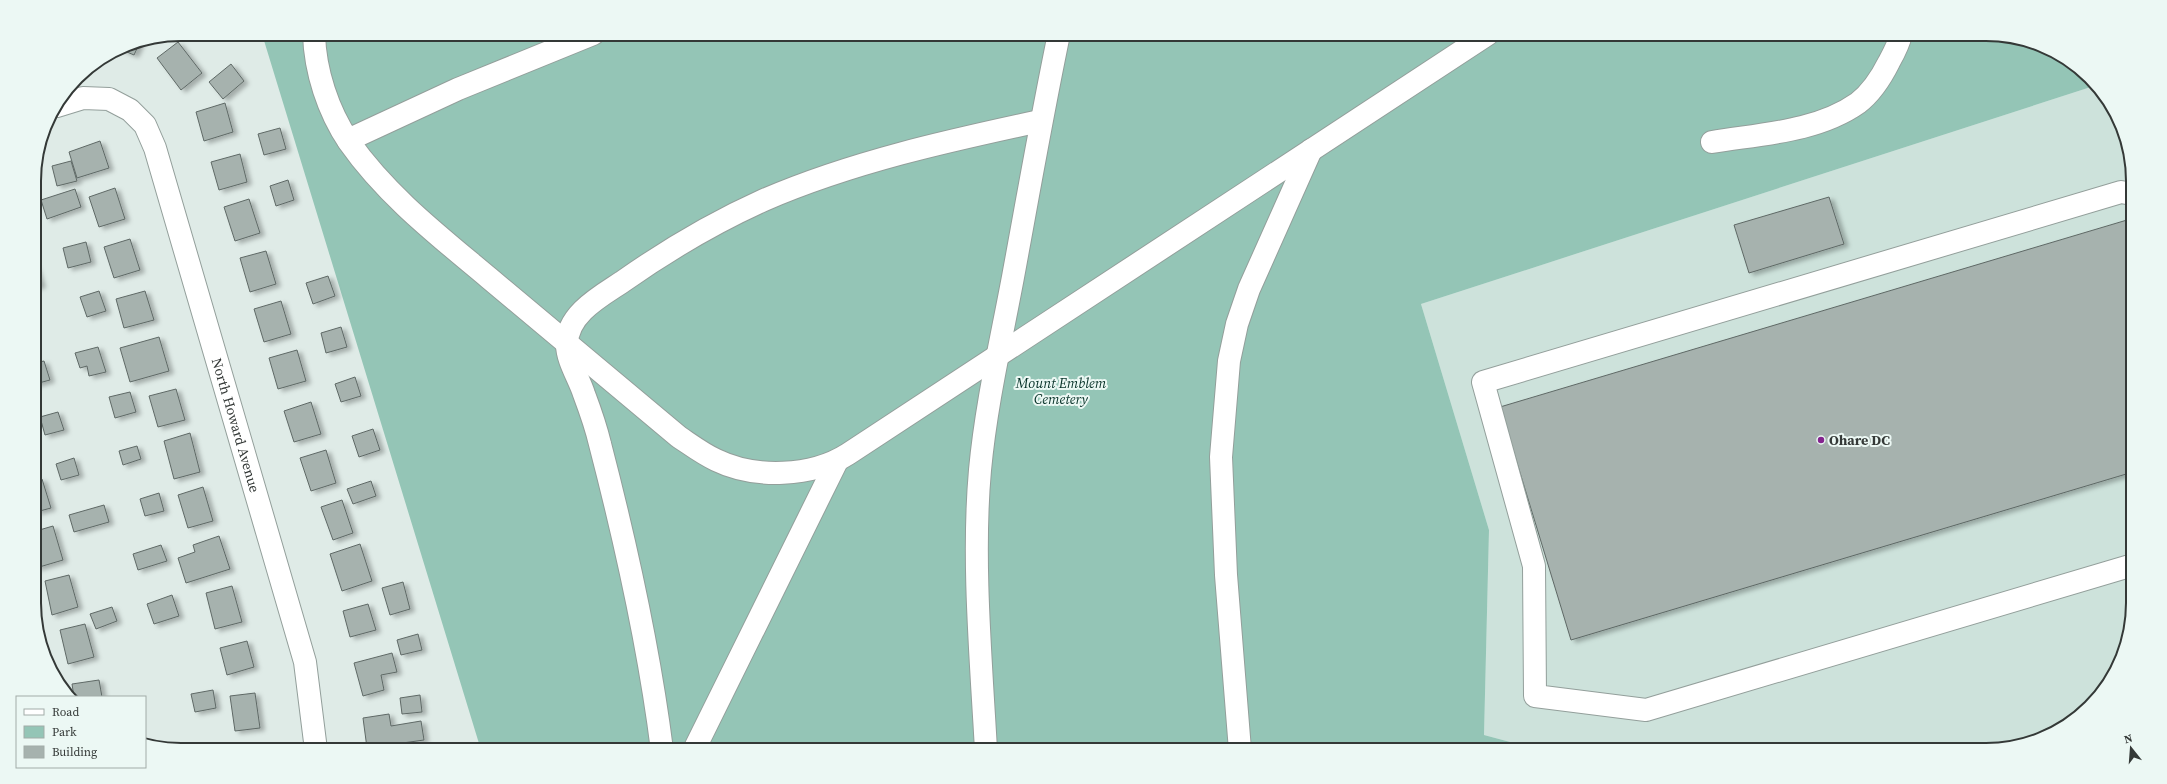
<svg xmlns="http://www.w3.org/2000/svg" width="2167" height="784" font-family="'Source Serif 4',serif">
<defs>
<filter id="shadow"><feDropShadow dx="4.5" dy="2.5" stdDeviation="2" flood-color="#0004"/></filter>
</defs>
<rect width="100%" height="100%" fill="#dfebe7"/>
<!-- built -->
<polygon fill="#cde2db" points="2097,85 2122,125 2132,162 2133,603 2125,650 2108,685 2076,719 2033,742 1995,750 1540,750 1484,735 1489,530 1421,304"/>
<!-- green -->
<polygon fill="#94c5b6" points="262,34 1986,34 2033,42 2068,59 2097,85 1421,304 1489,530 1484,735 1540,750 481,750"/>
<!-- building -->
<g fill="#a6b2ae" stroke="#5f6966" filter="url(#shadow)">
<polygon points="140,42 134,55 120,49 125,45"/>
<polygon points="178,42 202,73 181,90 157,58"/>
<polygon points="231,64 244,81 223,99 209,82"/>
<polygon points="225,103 233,132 204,141 196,112"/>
<polygon points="280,128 286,149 264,155 258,134"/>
<polygon points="100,141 109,168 77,178 69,152"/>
<polygon points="240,154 247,182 219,190 211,162"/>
<polygon points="71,161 77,181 57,186 52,166"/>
<polygon points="288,180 294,200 276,206 270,186"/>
<polygon points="115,188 125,219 99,227 89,197"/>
<polygon points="75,189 81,207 47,219 41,200"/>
<polygon points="1829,197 1844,244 1749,273 1734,225"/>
<polygon points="249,199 260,233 235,241 224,207"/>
<polygon points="2127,220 2132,235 2133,472 1571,640 1500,407"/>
<polygon points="130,239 140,270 114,278 104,247"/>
<polygon points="86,242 91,262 68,268 63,248"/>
<polygon points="266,251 276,284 250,292 240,258"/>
<polygon points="35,266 41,285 35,287"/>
<polygon points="328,276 335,296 313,304 306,283"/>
<polygon points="99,291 106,311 87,317 80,297"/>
<polygon points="145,291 154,320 124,328 116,299"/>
<polygon points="281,301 291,334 264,342 254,309"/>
<polygon points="341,327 347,347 326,353 321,333"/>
<polygon points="159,337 169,371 130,382 120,348"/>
<polygon points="98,347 106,372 89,376 87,366 80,368 75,353"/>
<polygon points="297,350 306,381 278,389 269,358"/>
<polygon points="44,361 50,380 35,384 35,363"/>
<polygon points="355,377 361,396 341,402 335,384"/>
<polygon points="176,389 185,420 158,427 149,396"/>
<polygon points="130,392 136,412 115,418 109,397"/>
<polygon points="311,402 321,434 294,442 284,411"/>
<polygon points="58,412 64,430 45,435 40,417"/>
<polygon points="373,429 380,450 359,457 352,436"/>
<polygon points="190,433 200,472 174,479 164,441"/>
<polygon points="137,446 141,459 123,465 119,451"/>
<polygon points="326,450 336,483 311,491 300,458"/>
<polygon points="74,458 79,475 61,480 56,464"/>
<polygon points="42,479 51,508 36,512 36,480"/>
<polygon points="371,481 376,496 353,504 347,489"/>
<polygon points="203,487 213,521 188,528 178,495"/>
<polygon points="159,493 164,511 145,516 140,499"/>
<polygon points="342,500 353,533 333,540 321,507"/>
<polygon points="104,505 109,522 74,532 69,515"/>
<polygon points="53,526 63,560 36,568 36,531"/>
<polygon points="219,536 230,569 186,583 178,558 195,552 193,545"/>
<polygon points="360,544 372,581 342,591 330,554"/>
<polygon points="161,545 167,561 138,570 133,554"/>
<polygon points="69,575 78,607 52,615 45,581"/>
<polygon points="403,582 410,609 390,615 382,588"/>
<polygon points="232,586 242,622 215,629 206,593"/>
<polygon points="172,595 179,616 154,624 147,604"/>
<polygon points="368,604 376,630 350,637 343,611"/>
<polygon points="112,607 117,621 96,629 90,614"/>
<polygon points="85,624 94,657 68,664 60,630"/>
<polygon points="418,634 422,650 401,655 397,640"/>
<polygon points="247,641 254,667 227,675 220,648"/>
<polygon points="392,653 397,672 381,675 384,690 363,696 354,663"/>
<polygon points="99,680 102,697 74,697 72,684"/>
<polygon points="213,690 216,708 195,712 191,694"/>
<polygon points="255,693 260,728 235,731 230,696"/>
<polygon points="420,695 422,712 402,714 400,698"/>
<polygon points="389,714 391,726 421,721 424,740 367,748 363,718"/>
</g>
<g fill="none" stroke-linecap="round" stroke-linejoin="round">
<!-- minor casing -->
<g stroke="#939f9b" stroke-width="24">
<g id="minor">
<path d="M 314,34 C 315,71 328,111 349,142 C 387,196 439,236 489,278 C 553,331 616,384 679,437 C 691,445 703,454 716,460 C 755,479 812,477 848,454 L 1488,34"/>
<path id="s1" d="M 57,106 L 83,98 L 109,99 L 130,110 L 145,125 L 155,148 L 305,662 L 316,750"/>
<polyline points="348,140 458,89 593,34"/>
<path d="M 1712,142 C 1760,134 1817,132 1858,103 C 1871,93 1882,76 1889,62 C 1894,53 1899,44 1901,34"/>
<polyline points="2132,194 2121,192 1483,382 1534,566 1535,696 1646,710 2133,565"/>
<path d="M 662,750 C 649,647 626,544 600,444 C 596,427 590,410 584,394 C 579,378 567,361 567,344 C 567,314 601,296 622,282 C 666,251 715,222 764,200 C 852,162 947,141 1040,121"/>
<polyline points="694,750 837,461"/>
<path d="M 986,750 C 981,660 972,559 980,470 C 986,405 1001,341 1013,277 C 1028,196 1042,115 1059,34"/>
<polyline points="1240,750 1226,575 1221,457 1229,361 1237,324 1249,289 1311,150"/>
</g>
</g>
<!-- minor -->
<use href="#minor" stroke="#fff" stroke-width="22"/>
</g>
<!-- markers -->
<circle fill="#84238e" stroke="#ecf8f4" stroke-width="1.5" cx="1821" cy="440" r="4"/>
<g text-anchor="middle" stroke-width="4" stroke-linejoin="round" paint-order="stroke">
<!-- park labels -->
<g font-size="14" font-style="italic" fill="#063127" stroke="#ecf8f4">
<text x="1061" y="388">Mount Emblem<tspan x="1061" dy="16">Cemetery</tspan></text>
</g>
<!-- street labels -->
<g font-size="14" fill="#343937" stroke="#ecf8f4">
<text dy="5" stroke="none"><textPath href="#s1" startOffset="412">North Howard Avenue</textPath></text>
</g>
<!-- poi labels -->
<g font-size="14" font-weight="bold" fill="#343937" stroke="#ecf8f4" text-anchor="start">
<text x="1829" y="445">Ohare DC</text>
</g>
</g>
<!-- crop -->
<path d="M0 0H2167V784H0ZM181 41H1986A140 140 0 0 1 2126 181V603A140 140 0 0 1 1986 743H181A140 140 0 0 1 41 603V181A140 140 0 0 1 181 41Z" fill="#ecf8f4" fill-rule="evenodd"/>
<path fill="none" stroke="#343937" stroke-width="2" d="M181 41H1986A140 140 0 0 1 2126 181V603A140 140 0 0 1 1986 743H181A140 140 0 0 1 41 603V181A140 140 0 0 1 181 41Z"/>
<!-- legend -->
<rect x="16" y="696" width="130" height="72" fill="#ecf8f4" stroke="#a2aca8"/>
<rect x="24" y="709" width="20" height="6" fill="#ffffff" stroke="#a2aca8"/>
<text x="52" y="716" font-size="12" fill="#343937">Road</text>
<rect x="24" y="726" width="20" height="12" fill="#94c5b6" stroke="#a2aca8"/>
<text x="52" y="736" font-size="12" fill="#343937">Park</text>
<rect x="24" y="746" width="20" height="12" fill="#a6b2ae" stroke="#a2aca8"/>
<text x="52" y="756" font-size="12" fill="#343937">Building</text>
<!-- north arrow -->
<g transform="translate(2131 748) rotate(343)" stroke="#ecf8f4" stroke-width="3" paint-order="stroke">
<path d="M0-3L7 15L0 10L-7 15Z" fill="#343937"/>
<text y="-6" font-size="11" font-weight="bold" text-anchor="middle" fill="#343937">N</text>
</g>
</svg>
